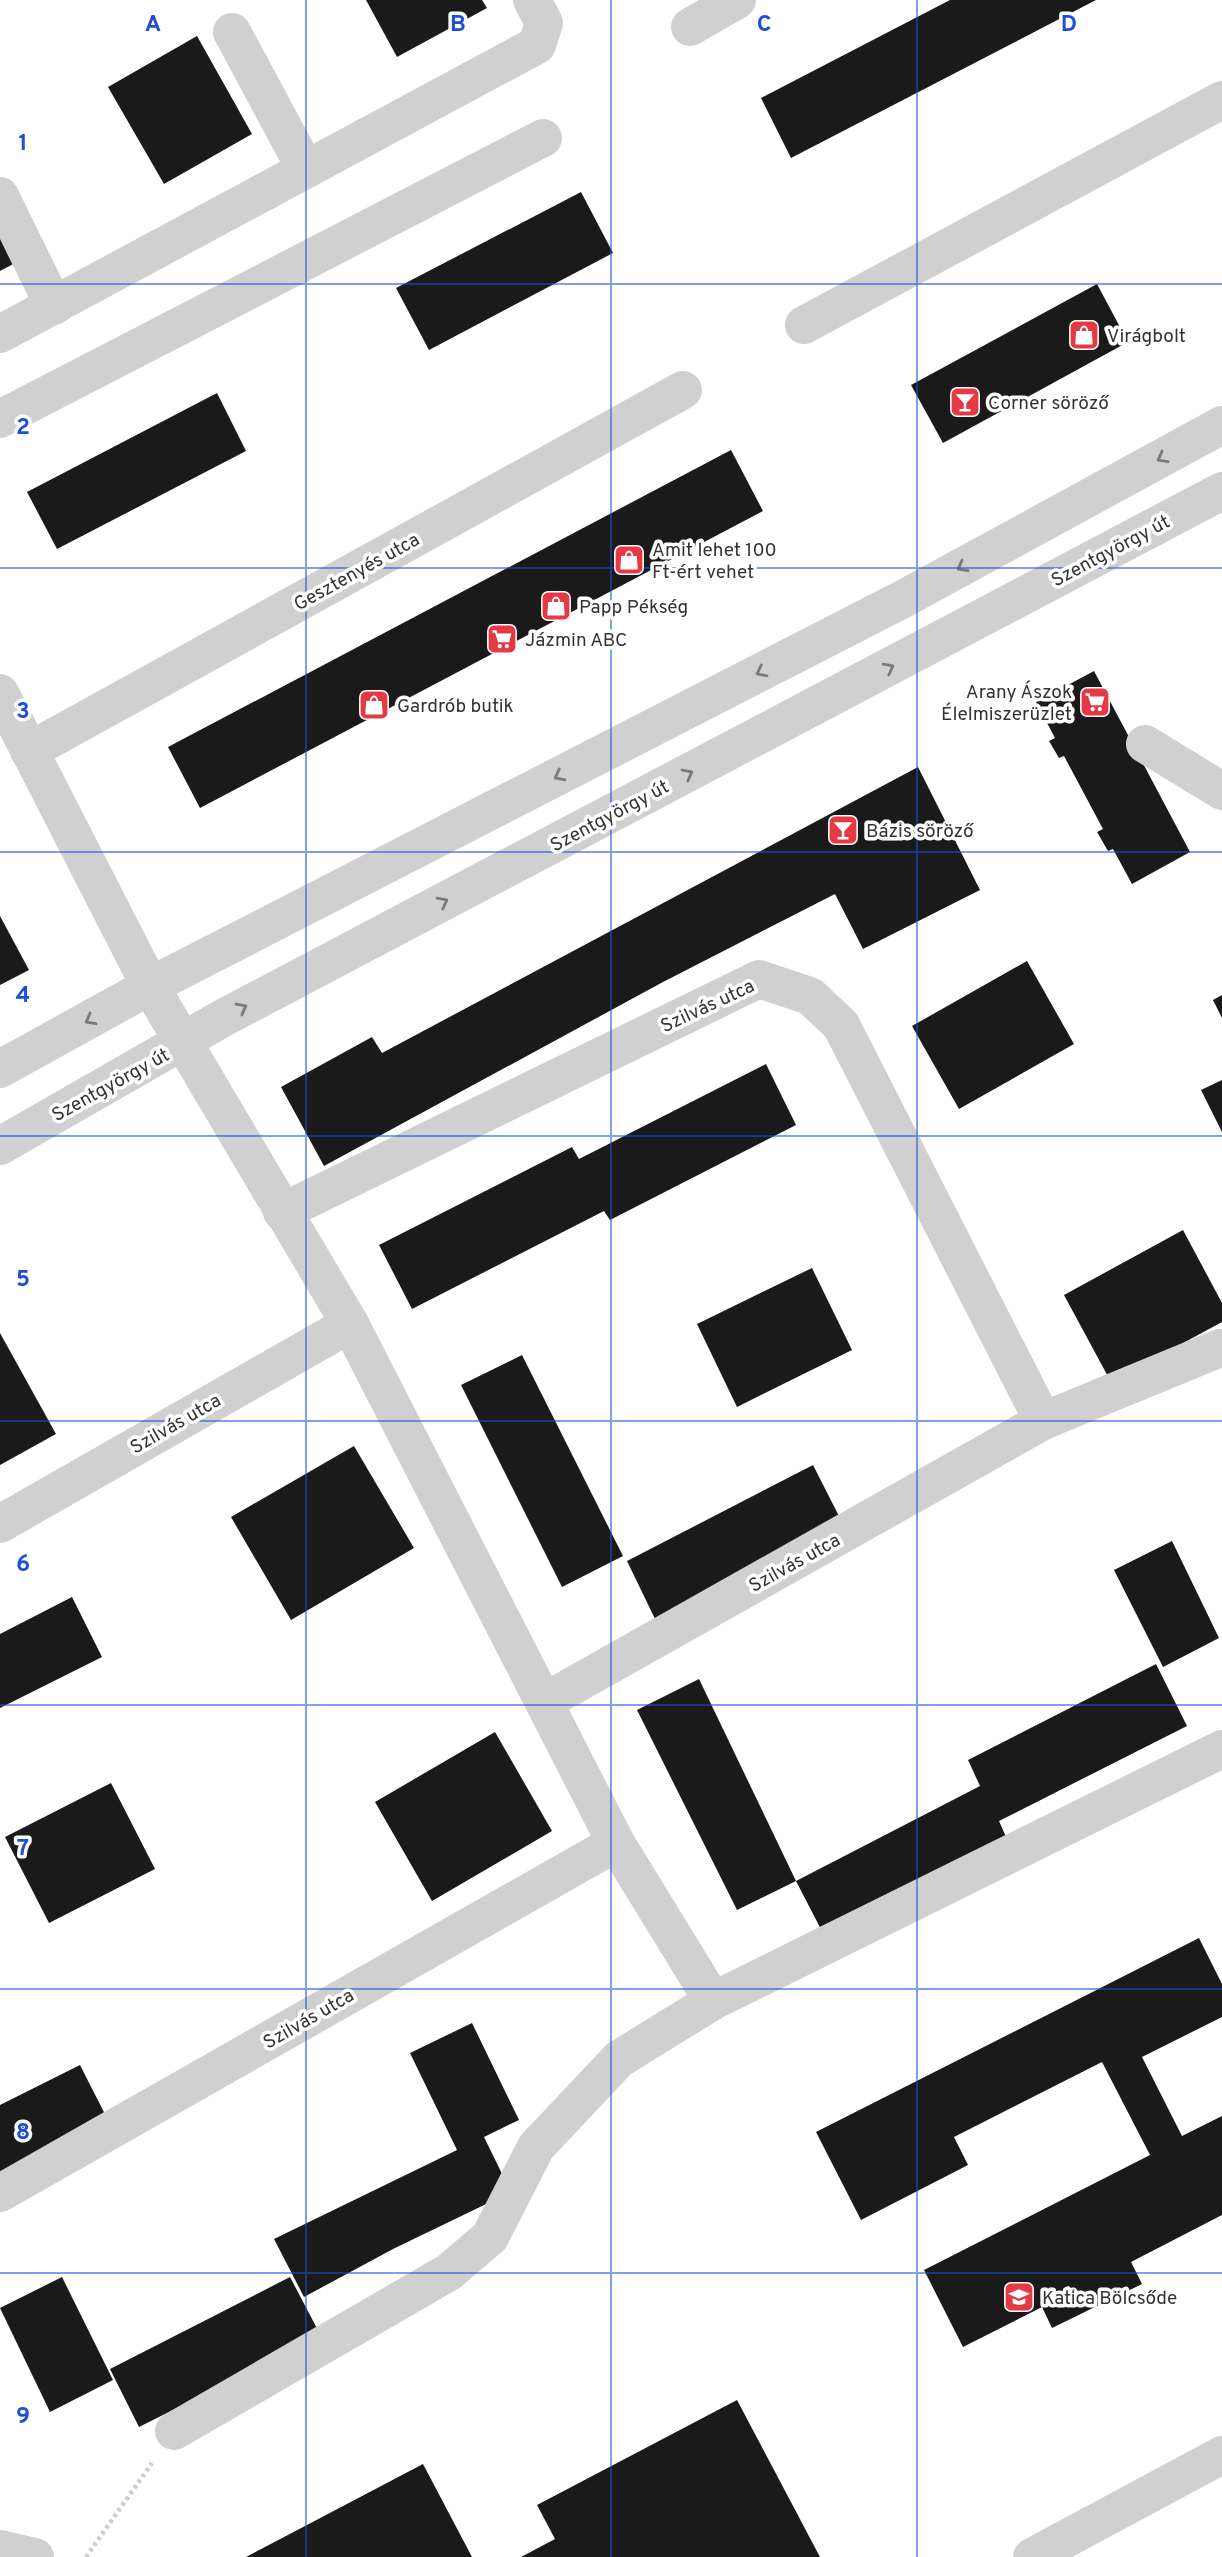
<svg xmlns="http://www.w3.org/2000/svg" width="1222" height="2557" font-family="Overpass,sans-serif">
<rect width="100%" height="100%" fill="#fff"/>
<!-- building -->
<g fill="#1a1a1a">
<polygon points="366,0 482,0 487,8 397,57"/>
<polygon points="950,0 1096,0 791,158 761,98"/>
<polygon points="197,36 252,134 164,184 108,87"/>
<polygon points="581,192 613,253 429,350 396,288"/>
<polygon points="0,226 19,261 0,271"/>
<polygon points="1097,284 1128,342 943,443 911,385"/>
<polygon points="217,393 246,451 57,549 27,492"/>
<polygon points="731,450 763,511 200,808 168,747"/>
<polygon points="1094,671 1190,852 1132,884 1113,849 1108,851 1097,832 1103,829 1064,756 1059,758 1049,741 1055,738 1036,702"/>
<polygon points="918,767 980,890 863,949 835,894 663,982 324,1166 281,1087 372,1037 382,1053"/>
<polygon points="0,916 29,970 0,985"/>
<polygon points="1027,961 1074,1044 959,1109 912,1026"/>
<polygon points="1222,995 1222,1018 1213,1000"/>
<polygon points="766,1064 796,1125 610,1220 604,1211 412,1309 379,1245 572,1147 579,1159"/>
<polygon points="1222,1080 1222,1132 1201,1090"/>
<polygon points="1183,1230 1222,1303 1222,1322 1111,1382 1064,1295"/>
<polygon points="812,1268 852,1350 737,1407 697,1324"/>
<polygon points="0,1333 56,1434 0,1465"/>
<polygon points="522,1355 623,1556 562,1587 461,1385"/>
<polygon points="354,1446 414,1548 291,1620 231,1517"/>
<polygon points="813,1465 844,1526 657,1623 627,1561"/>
<polygon points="1172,1541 1219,1638 1163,1667 1114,1570"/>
<polygon points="72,1597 102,1657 0,1708 0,1634"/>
<polygon points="1156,1664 1187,1726 999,1821 1010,1846 826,1939 796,1881 980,1786 968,1760"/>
<polygon points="699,1679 796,1881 737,1910 637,1710"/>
<polygon points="495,1732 552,1831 432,1901 375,1802"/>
<polygon points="111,1783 155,1869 49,1923 5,1837"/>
<polygon points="1199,1938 1222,1984 1222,2017 1142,2057 1182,2136 1222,2116 1222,2215 1131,2262 1142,2284 1052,2328 1042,2307 963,2347 924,2270 1150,2155 1102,2062 954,2137 968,2165 861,2220 816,2132"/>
<polygon points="472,2023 519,2120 484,2137 511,2192 393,2249 304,2297 274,2239 457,2150 410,2053"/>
<polygon points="80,2065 110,2124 0,2180 0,2105"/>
<polygon points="62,2277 113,2380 50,2412 0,2308"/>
<polygon points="290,2277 321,2336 139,2427 110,2369"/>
<polygon points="737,2400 820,2557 521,2557 555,2539 537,2505"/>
<polygon points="423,2464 472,2557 246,2557"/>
</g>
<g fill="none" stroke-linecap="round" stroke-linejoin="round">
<!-- path -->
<polyline stroke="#cdcdcd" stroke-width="4.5" stroke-dasharray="3.5 3.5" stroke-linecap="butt" points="86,2557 152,2463"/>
<!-- minor -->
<g stroke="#d0d0d0" stroke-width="38">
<polyline points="690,27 737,0"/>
<polyline points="232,32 305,168"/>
<polyline points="0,196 54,306"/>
<polyline points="804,325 1222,100"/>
<polyline points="0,334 537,45 544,23 532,0"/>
<polyline points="0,419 543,138"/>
<polyline points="0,693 150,986 350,1324 616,1843 713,2001"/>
<polyline points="1145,744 1222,791"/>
<polyline points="29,751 683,390"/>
<polyline points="0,1069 150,986 903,599 1222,425"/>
<polyline points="0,1146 223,1018 1222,491"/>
<polyline points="282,1212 759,979 810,996 841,1025 1043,1421 544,1702"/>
<polyline points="1043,1421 1220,1348"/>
<polyline points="0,1524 350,1324"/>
<polyline points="0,2193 616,1843"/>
<polyline points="174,2431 449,2272 490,2237 536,2147 619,2059 713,2001 1222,1749"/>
<polyline points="0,2549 35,2557"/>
<polyline points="1032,2557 1222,2455"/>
</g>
</g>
<!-- one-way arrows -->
<defs><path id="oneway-chevron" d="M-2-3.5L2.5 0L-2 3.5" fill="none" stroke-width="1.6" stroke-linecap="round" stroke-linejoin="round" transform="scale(1.75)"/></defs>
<g stroke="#7a7a7a">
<use href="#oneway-chevron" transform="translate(1162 458) rotate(151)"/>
<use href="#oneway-chevron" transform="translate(962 567) rotate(151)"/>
<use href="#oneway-chevron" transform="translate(889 668) rotate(-28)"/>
<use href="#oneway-chevron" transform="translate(761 672) rotate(153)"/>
<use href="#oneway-chevron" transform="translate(688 774) rotate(-28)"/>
<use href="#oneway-chevron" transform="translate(559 776) rotate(153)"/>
<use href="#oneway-chevron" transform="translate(443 902) rotate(-28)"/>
<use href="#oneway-chevron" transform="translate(242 1008) rotate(-28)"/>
<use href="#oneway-chevron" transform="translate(90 1020) rotate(151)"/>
</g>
<!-- grid -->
<path fill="none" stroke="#1d4ed8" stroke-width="2" stroke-opacity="0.55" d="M 306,0 L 306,2557M 611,0 L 611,2557M 917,0 L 917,2557M 0,284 L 1222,284M 0,568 L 1222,568M 0,852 L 1222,852M 0,1136 L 1222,1136M 0,1421 L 1222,1421M 0,1705 L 1222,1705M 0,1989 L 1222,1989M 0,2273 L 1222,2273"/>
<!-- icons -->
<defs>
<g id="shop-square" transform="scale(1.575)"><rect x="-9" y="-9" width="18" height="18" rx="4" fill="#e63946" stroke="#fff"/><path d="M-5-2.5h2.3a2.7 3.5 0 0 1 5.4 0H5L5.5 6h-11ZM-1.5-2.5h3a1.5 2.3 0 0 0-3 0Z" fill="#fff"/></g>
<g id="bar-square" transform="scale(1.575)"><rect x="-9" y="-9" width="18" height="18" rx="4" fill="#e63946" stroke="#fff"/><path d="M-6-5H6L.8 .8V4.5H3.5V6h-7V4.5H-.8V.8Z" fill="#fff"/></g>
<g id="supermarket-square" transform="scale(1.575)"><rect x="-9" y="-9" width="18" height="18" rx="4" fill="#e63946" stroke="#fff"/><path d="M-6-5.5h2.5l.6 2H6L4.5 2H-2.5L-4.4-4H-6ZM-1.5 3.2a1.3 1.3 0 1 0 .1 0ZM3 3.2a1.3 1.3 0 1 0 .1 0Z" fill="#fff"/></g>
<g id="school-square" transform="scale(1.575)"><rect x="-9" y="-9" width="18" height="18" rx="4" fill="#e63946" stroke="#fff"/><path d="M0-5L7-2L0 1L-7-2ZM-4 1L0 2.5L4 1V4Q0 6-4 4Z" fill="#fff"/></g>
</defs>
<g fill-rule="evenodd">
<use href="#shop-square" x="1084" y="335"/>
<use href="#bar-square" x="965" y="402"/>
<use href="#shop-square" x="629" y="560"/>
<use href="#shop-square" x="556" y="606"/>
<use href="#supermarket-square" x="502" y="639"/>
<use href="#supermarket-square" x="1095" y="702"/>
<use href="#shop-square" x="374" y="705"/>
<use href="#bar-square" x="843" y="830"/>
<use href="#school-square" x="1019" y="2297"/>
</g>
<g text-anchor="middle" stroke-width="7" stroke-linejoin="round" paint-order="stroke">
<!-- poi labels -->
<g font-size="19" fill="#333" stroke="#fff" text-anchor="start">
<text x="1107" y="342">Virágbolt</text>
<text x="988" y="409">Corner söröző</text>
<text x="652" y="556">Amit lehet 100<tspan x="652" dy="22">Ft-ért vehet</tspan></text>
<text x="579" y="613">Papp Pékség</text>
<text x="525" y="646">Jázmin ABC</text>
<text x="1072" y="698" text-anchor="end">Arany Ászok<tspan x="1072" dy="22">Élelmiszerüzlet</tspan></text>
<text x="397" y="712">Gardrób butik</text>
<text x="866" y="837">Bázis söröző</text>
<text x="1042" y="2304">Katica Bölcsőde</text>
</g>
<!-- street labels -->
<g font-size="19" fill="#333" stroke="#fff">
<text transform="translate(1110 550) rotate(-28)" y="7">Szentgyörgy út</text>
<text transform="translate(356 571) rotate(-29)" y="7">Gesztenyés utca</text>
<text transform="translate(609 815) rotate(-28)" y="7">Szentgyörgy út</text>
<text transform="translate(707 1005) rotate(-25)" y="7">Szilvás utca</text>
<text transform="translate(110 1084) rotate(-29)" y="7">Szentgyörgy út</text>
<text transform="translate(175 1423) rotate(-30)" y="7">Szilvás utca</text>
<text transform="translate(794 1562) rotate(-29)" y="7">Szilvás utca</text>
<text transform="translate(308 2018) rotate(-30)" y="7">Szilvás utca</text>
</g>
</g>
<g font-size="23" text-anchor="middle" font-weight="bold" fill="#1d4ed8" stroke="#fff" stroke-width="7" stroke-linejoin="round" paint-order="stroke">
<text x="153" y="31">A</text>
<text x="458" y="31">B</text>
<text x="764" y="31">C</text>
<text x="1069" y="31">D</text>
<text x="23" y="150">1</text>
<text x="23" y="434">2</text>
<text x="23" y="718">3</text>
<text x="23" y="1002">4</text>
<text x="23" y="1286">5</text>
<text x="23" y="1571">6</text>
<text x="23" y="1855">7</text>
<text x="23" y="2139">8</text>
<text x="23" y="2423">9</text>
</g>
</svg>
